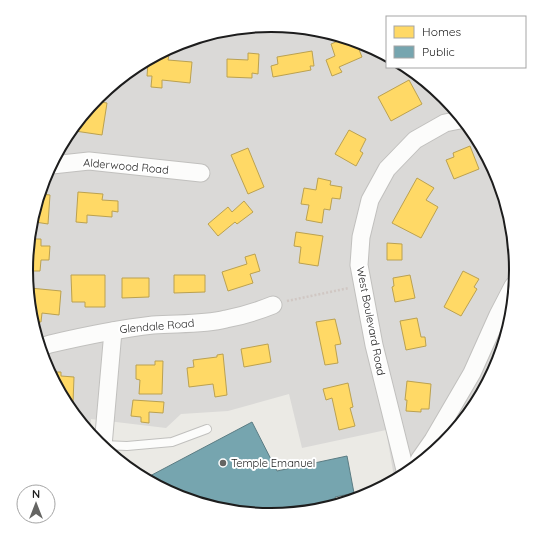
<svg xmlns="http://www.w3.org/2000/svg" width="542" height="540" font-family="Quicksand,sans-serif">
<rect width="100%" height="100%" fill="#ebeae5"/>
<!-- residential -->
<polygon fill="#dad9d7" points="271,25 365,44 387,58 387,67 400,67 444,97 497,176 516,270 497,364 444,443 394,477 386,430 302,448 289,394 228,411 181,414 166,428 91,419 90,432 45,364 26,270 45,176 98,97 177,44"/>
<!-- homes -->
<g fill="#ffd966" stroke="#bba150">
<polygon points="343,39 356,42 362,57 339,67 342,72 332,76 326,60 335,56 331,44"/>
<polygon points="312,51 314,66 310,66 311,70 273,77 271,66 278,64 277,57"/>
<polygon points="248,53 259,54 258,74 252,73 252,78 227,77 227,59 248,60"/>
<polygon points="161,55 169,55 168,60 192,62 190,83 162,80 162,88 151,87 152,76 147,76 148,63"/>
<polygon points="409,80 422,104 391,121 378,97"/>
<polygon points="95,101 107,103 102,135 75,131"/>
<polygon points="349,130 366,139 360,151 363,153 356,166 335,154"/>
<polygon points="470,146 479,169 454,179 446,160 454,157 453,153"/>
<polygon points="248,148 264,187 248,194 231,155"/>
<polygon points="318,178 331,181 330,185 342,187 340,199 332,198 330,210 324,209 322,223 306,220 309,205 301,204 304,188 316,190"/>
<polygon points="417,178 434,188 426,200 438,207 421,238 392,223"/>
<polygon points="78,192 103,194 102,200 118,201 118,212 112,211 112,217 87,215 87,223 76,222"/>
<polygon points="41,194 50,195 48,224 35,222"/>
<polygon points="244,201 253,212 237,224 235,222 218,236 208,224 228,207 232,212"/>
<polygon points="296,232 323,236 318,266 299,263 301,247 294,246"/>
<polygon points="32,239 41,239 41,246 50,246 49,260 41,260 40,271 26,271"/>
<polygon points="387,243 402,244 402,260 387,260"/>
<polygon points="255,254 260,271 250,274 253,283 228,291 222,272 247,264 245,257"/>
<polygon points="463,271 479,279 474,287 477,289 461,316 444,307"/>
<polygon points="71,275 105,275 105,307 85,307 85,302 72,302"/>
<polygon points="174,275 205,275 205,292 174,293"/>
<polygon points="410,275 415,298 395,302 392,287 394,286 393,278"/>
<polygon points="122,278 149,278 149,297 122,298"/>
<polygon points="30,288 61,291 59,315 42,313 41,322 36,322"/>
<polygon points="417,318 421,337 425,337 426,346 406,350 400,321"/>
<polygon points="335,319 341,344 335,345 338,363 325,365 316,322"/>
<polygon points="268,344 271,362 244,367 241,349"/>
<polygon points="223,354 227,395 215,397 213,384 189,387 187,368 194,367 193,360 217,357 217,355"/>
<polygon points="155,361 163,361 162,394 139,394 140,380 136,379 136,365 155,365"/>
<polygon points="56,372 61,372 61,376 74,377 73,403 70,402 55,380"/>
<polygon points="407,381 431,384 429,409 421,409 421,412 406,411 407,400 405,400"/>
<polygon points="348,383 353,407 350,408 355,426 339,430 332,398 326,400 323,389"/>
<polygon points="133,400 164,402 163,413 149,412 149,423 141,422 141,417 131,416"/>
</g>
<!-- public -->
<polygon fill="#76a5af" stroke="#5b7c83" points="252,422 277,471 347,456 354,493 335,497 337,502 271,515 177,496 148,477"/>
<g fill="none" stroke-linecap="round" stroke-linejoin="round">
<!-- lane casing -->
<g stroke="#c1c0be" stroke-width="10">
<polyline id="lane" points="103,445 127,446 172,442 207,429"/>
</g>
<!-- street casing -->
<g stroke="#c1c0be" stroke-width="19">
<g id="street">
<polyline points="52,165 89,161 201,173"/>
<path d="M 41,347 L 50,344 C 84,336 118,329 153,325 C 177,323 202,325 226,319 C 242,316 258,311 273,305"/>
<polyline points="103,446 113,331"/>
<polyline points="419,460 433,440 472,373 498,315 513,286"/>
<polyline points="405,470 374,345 359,265 361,237 370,200 387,169 415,140 445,123 460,120"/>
</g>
</g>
<!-- path -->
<polyline stroke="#d0c7c3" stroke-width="2.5" stroke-dasharray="2 2" stroke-linecap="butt" points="287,301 349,288"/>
<!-- lane -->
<use href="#lane" stroke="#fcfcfb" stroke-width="8"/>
<!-- street -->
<use href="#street" stroke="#fcfcfb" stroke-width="17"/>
</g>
<!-- markers -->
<circle fill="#656563" stroke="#fff" stroke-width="1.5" cx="223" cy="463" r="4"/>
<g text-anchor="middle" stroke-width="4" stroke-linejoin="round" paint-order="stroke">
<!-- street labels -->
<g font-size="11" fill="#1d1d1d" stroke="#fff">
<text transform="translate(126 166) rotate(5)" y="4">Alderwood Road</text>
<text transform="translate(371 321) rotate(79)" y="4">West Boulevard Road</text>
<text transform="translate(157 326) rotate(-5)" y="4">Glendale Road</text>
</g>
<!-- poi labels -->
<g font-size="11" fill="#1d1d1d" stroke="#fff" text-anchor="start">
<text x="231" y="467">Temple Emanuel</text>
</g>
</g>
<!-- crop -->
<path d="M0 0H542V540H0ZM33 270a238 238 0 1 1 476 0a238 238 0 1 1-476 0Z" fill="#fff" fill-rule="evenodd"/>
<path fill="none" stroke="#1d1d1d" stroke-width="2" d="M33 270a238 238 0 1 1 476 0a238 238 0 1 1-476 0Z"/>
<!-- legend -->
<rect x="386" y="16" width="140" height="52" fill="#ffffff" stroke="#a5a5a5"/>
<rect x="394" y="26" width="20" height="12" fill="#ffd966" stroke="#a5a5a5"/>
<text x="422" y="36" font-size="12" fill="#1d1d1d">Homes</text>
<rect x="394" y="46" width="20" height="12" fill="#76a5af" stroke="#a5a5a5"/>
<text x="422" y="56" font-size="12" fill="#1d1d1d">Public</text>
<!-- north arrow -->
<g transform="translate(36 504)"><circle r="19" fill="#ffffff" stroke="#a5a5a5"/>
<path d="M0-3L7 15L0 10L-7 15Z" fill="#656563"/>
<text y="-6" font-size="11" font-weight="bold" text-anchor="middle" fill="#1d1d1d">N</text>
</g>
</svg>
